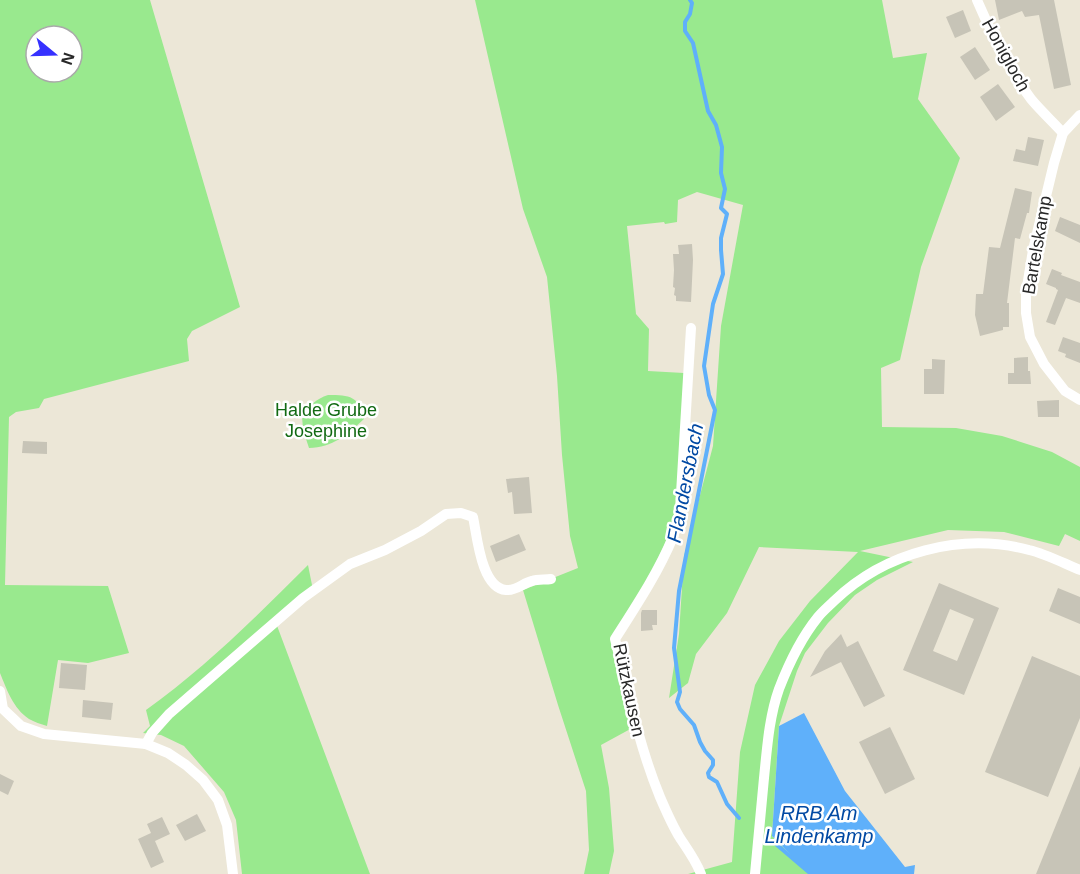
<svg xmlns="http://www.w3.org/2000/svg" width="1080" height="874" font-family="Helvetica,sans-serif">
<rect width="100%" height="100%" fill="#ece7d7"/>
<!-- green -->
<g fill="#99e98e" fill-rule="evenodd">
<path d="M 0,0 L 150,0 L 240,307 L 192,331 L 187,339 L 189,361 L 44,399 L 39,408 L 16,412 L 9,417 L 5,585 L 108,586 L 129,653 L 88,663 L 58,660 L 47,726 C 41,724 34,722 29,719 C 13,708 7,690 0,673 ZM 36,36 L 72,36 L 72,72 L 36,72 Z"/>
<polygon points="475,0 882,0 893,58 927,53 918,99 960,158 921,267 900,360 881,368 882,427 956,428 1002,436 1052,452 1080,467 1080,541 1065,534 1059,546 1004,532 948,530 860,551 913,562 877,580 855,595 828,623 805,653 797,671 779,726 772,836 810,874 688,874 732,862 740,752 755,685 779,641 810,601 858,552 759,547 727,613 696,654 688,683 669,698 679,634 684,556 713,446 721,326 743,205 697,192 678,200 677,222 665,224 664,222 627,226 636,314 649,329 648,371 684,373 676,518 663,548 648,579 615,634 634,727 601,745 609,788 614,851 609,874 584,874 589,850 586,791 558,705 523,590 578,568 570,536 562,455 557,376 547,277 523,209"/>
<path d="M 328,395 C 350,395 359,396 364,419 C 348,434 332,448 309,448 L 303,430 L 302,415 C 310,405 316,399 328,395 Z"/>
<path d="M 308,565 L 313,590 L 276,623 L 370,874 L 242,874 L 236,820 L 224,792 L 184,746 L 161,735 L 143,733 L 150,726 L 146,710 C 205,668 256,617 308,565 Z"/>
</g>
<!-- water -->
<polygon fill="#5fb0fa" points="804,713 845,791 905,867 915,865 914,874 810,874 772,836 779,726"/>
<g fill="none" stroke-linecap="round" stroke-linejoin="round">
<!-- stream -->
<g stroke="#5fb0fa" stroke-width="4">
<polyline points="690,0 692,3 690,14 685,22 685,31 693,43 708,111 716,125 722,147 721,173 725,189 721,208 727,214 721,238 721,250 723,274 713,304 704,366 709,395 715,410 679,591 674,648 680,692 677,702 680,709 694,725 700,742 705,751 713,760 713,765 708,773 709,777 717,782 727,804 739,818"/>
<polyline points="777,845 811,874"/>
</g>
</g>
<!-- building -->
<g fill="#c7c4b7" fill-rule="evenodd">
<polygon points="995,0 1054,0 1071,85 1054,89 1039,15 1025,17 1022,11 999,20"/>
<polygon points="963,10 971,31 955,38 946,17"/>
<polygon points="975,47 990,70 975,80 960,57"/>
<polygon points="998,84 1015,107 996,121 980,97"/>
<polygon points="1028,137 1044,140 1038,166 1013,161 1016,149 1025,151"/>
<polygon points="1015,188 1032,192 1029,213 1027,213 1020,239 1015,238 1007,303 1009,303 1009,327 1003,327 1003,330 980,336 975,315 976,294 983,294 989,247 1000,248"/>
<polygon points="1060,217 1080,225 1080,243 1055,231"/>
<polygon points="692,244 693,260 691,302 676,301 676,296 674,295 675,288 673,287 674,270 673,254 679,254 678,245"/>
<polygon points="1052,269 1062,273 1061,275 1080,282 1080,303 1066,298 1055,325 1046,322 1058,290 1056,289 1056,288 1046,284"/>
<polygon points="1063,337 1080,343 1080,363 1065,357 1066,354 1058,351"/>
<polygon points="1028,357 1028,371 1030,371 1031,384 1008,384 1008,373 1014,373 1014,358"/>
<polygon points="932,359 945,360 944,394 924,394 924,369 932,369"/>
<polygon points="1059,400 1059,417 1038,417 1037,401"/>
<polygon points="23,441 47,442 47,454 22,453"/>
<polygon points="529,477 532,513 514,514 512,492 508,493 506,479"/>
<polygon points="519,534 526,550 496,562 490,546"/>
<path d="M 939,583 L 999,608 L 964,695 L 903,670 ZM 950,609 L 974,619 L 957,661 L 933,651 Z"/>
<polygon points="1058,588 1080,597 1080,624 1049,611"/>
<polygon points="642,610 657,610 657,625 652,625 653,630 641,631 641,613"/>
<polygon points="841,634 847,647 858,641 885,696 864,707 841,662 810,677 825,651"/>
<polygon points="1032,656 1080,676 1080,718 1048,797 985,772"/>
<polygon points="61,663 87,665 85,690 59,688"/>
<polygon points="83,700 113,703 111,720 82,717"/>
<polygon points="890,727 915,779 885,794 859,742"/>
<polygon points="1080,766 1080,874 1036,874"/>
<polygon points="0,774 14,781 8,795 0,791"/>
<polygon points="197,814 206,831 185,841 176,825"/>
<polygon points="162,817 170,834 155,841 164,862 151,868 138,839 151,833 147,824"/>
</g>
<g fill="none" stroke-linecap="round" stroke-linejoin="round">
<!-- minor -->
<g stroke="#fff" stroke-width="10">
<path d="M 977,0 C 992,35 1008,68 1031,99 C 1041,111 1053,122 1063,133"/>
<polyline points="1080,115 1063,133 1054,163 1033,250 1026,293 1026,313 1030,337 1044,364 1065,391 1080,400"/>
<path d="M 691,328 L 680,510 C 678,519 676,529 673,537 C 658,573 636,606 615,639 C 628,692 639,746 660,797 C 666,811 672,825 680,838 C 688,850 696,861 701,874"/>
<polyline points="0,691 3,709 21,726 44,734 146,744 168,753 186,765 203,780 218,800 227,825 233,874"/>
<path d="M 146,744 L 152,733 L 169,714 L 303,598 L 350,564 L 385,550 L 421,531 L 446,514 L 461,513 L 473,517 C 477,535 481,588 506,590 C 516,591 523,583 532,581 C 538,579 545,580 551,579"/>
<path d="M 755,874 C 758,842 761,810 764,778 C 767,749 769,717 779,689 C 789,663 801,638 818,617 C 823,611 829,606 834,601 C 885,552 961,532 1029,550 C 1046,554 1063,563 1080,570"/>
</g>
</g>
<g text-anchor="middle" stroke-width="5" stroke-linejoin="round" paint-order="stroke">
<!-- street labels -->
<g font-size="18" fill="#282828" stroke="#fff">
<text transform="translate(1006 55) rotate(61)" y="6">Honigloch</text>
<text transform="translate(1037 245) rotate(-80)" y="6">Bartelskamp</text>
<text transform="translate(629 690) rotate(78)" y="6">Rützkausen</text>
</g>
<!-- park labels -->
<g font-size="18" fill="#126a13" stroke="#fff">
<text x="326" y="416">Halde Grube<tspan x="326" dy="21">Josephine</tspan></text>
</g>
<!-- water labels -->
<g font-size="20" font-style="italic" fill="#0149a3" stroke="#fff">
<text transform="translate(685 483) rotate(-79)" y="7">Flandersbach</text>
<text x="819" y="820">RRB Am<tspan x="819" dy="23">Lindenkamp</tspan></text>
</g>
</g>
<!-- north arrow -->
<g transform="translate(54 54) rotate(109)"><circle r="28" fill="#ffffff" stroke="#a9a9a9" stroke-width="1.5"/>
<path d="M0-4.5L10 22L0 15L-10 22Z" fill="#3631ff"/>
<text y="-9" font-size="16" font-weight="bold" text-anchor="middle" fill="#282828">N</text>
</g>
</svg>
